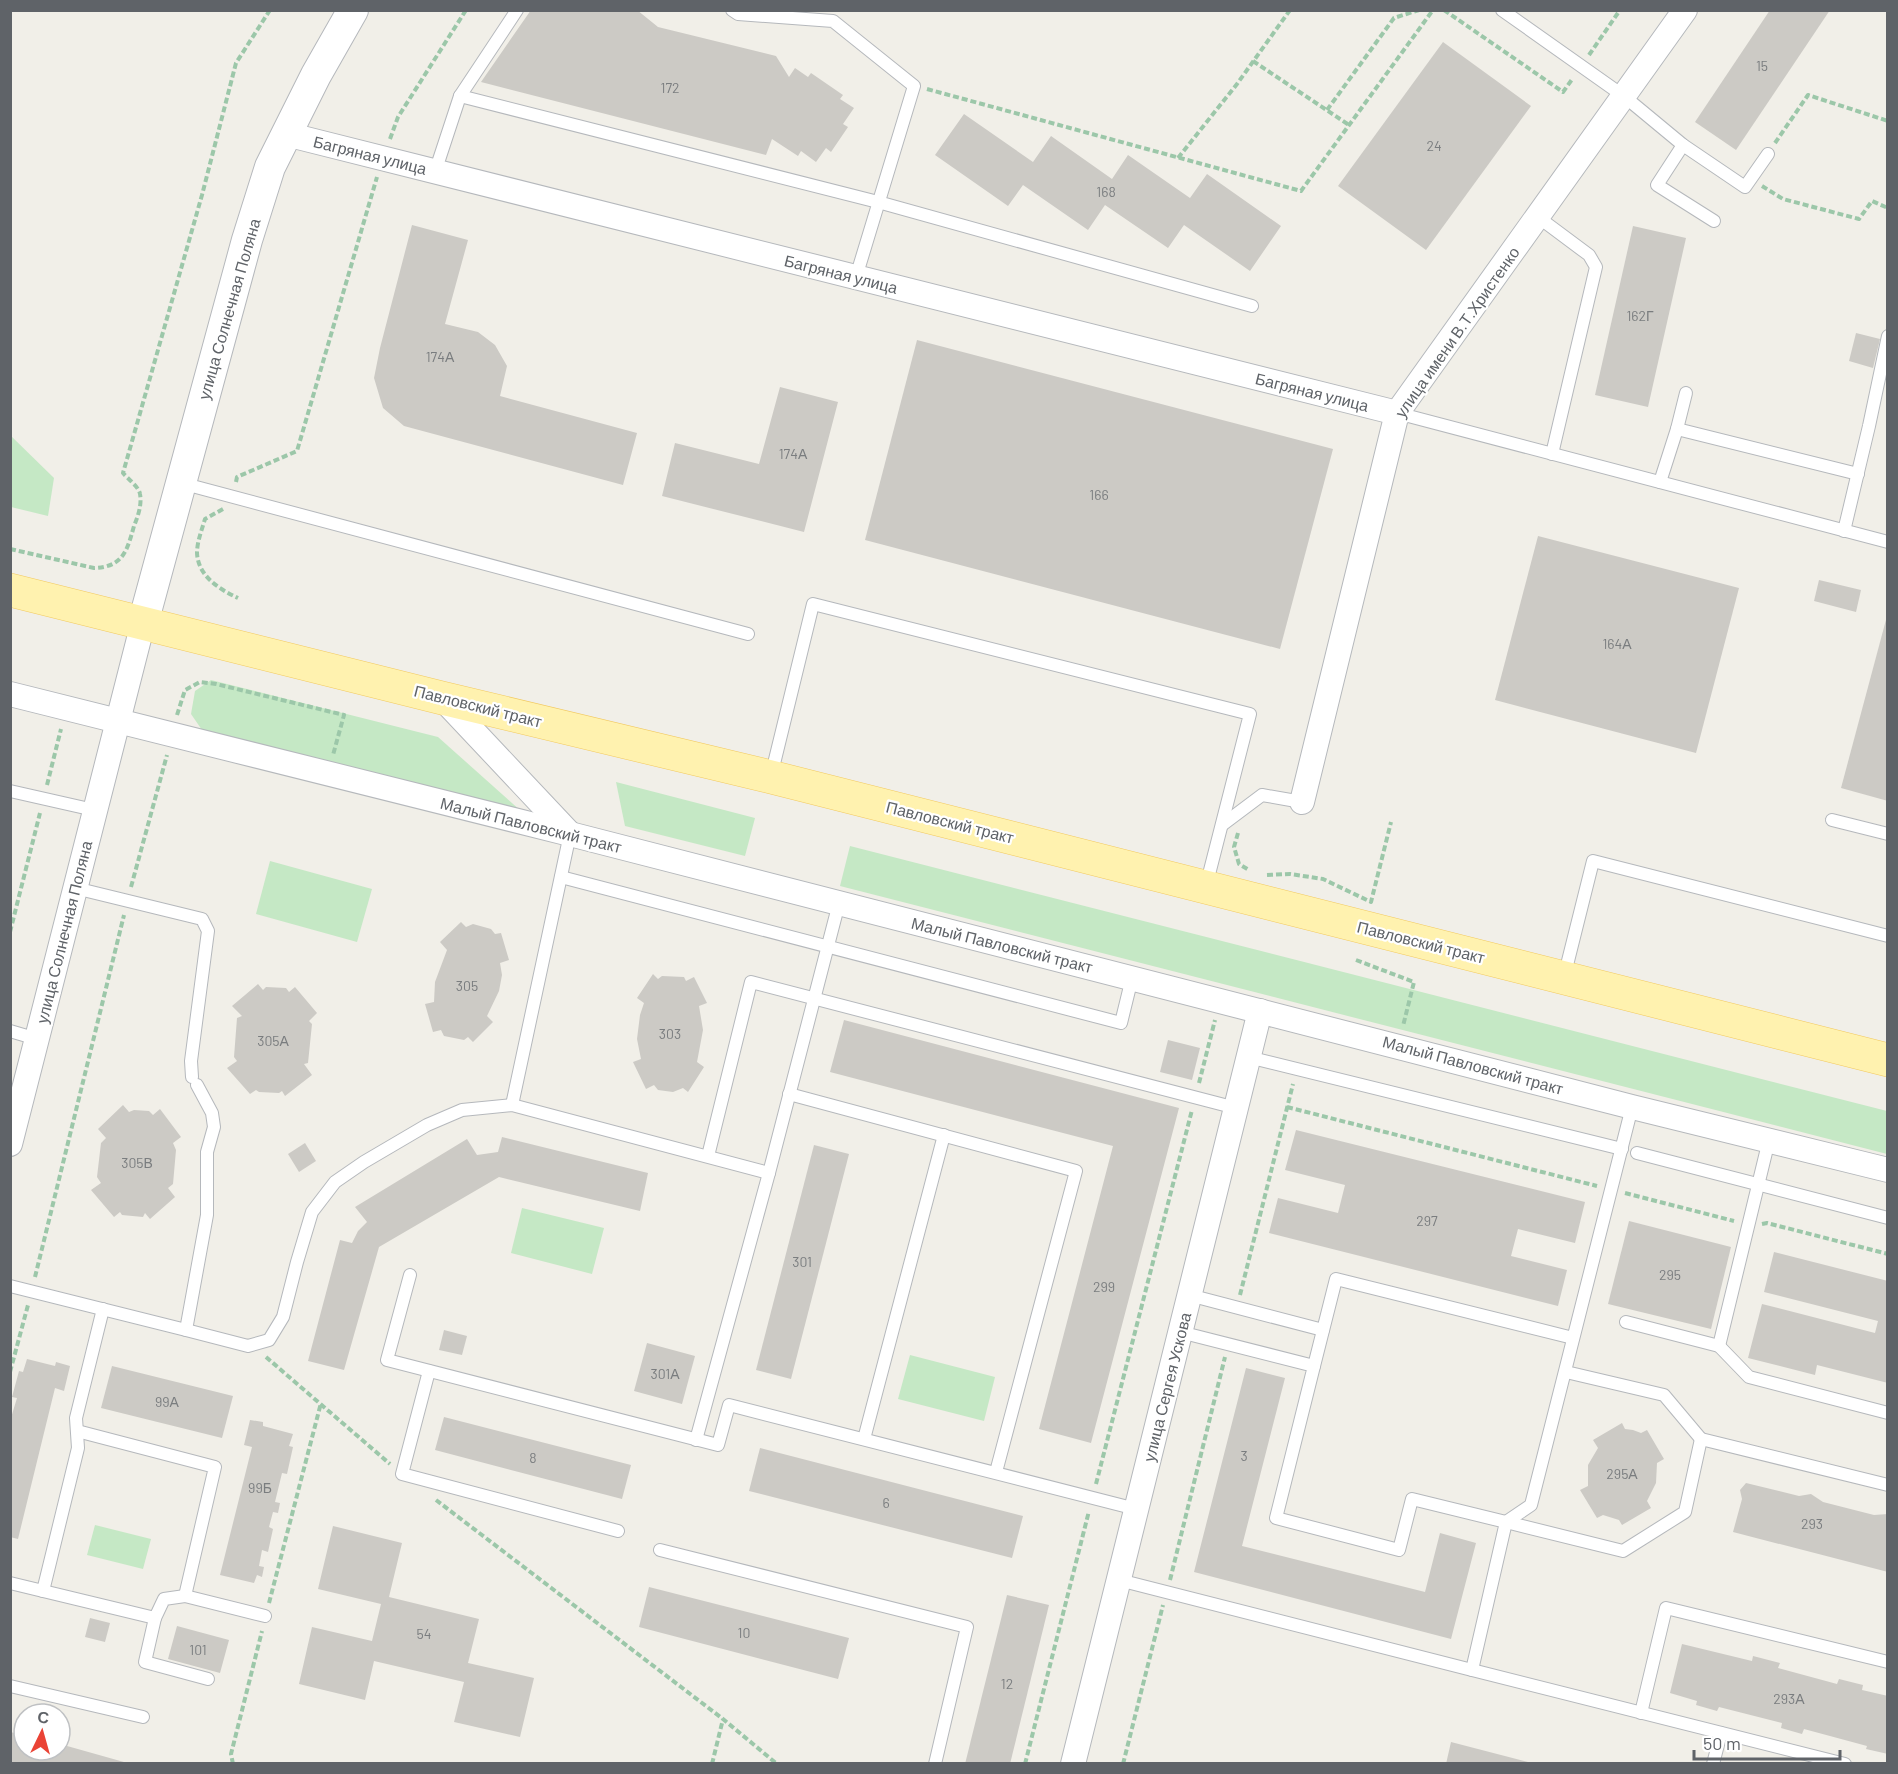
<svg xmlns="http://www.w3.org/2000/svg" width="1898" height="1774" font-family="Barlow,sans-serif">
<rect width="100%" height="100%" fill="#f1efe8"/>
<!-- green -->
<g fill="#c5e8c5">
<polygon points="10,435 54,478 48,516 11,507"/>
<polygon points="211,680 438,737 521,811 202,730 191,714 195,691"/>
<polygon points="616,782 755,818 745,856 625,826"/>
<polygon points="850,846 1887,1111 1887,1154 840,886"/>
<polygon points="270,861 372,889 357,942 256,914"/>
<polygon points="522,1208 604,1228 592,1274 511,1253"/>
<polygon points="910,1355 995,1377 984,1421 898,1399"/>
<polygon points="95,1525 151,1539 143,1569 87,1555"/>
</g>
<!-- building -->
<g fill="#cccac5">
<polygon points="531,10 637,10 658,27 776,56 789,77 795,68 808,77 811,73 843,95 840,99 854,108 843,124 848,127 831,152 826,148 816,162 801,151 798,156 772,139 766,155 481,82"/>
<polygon points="1770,10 1830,10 1736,150 1695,122"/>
<polygon points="1443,42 1531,106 1426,250 1338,186"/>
<polygon points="964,114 1033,162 1051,136 1112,179 1128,155 1190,198 1207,174 1281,226 1250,271 1184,225 1168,248 1105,205 1088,230 1023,185 1008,206 935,155"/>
<polygon points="412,225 468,240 445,324 478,332 495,345 507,366 500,396 637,433 623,485 404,426 383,408 374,378 380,348"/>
<polygon points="1633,226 1686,238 1648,407 1595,395"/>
<polygon points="1856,333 1880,339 1873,368 1849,361"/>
<polygon points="917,340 1333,449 1280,649 865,540"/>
<polygon points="780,387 838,402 804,532 662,496 675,443 759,464"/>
<polygon points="1538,536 1739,588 1696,753 1495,700"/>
<polygon points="1819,580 1861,590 1856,612 1814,601"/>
<polygon points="1887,616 1888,616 1888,801 1841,788"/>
<polygon points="461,922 466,927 473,924 491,929 495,934 501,933 509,960 500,963 502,975 499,991 487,1016 493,1022 473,1042 468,1037 464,1040 444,1036 441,1030 433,1032 425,1004 434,1002 435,982 447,950 440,942"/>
<polygon points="653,974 658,979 662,976 684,977 686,981 694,977 707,1003 699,1006 703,1030 697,1062 704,1067 688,1092 683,1088 673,1092 658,1090 654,1085 646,1089 633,1062 641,1059 637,1039 640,1015 644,1003 637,998"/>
<polygon points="258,984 263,990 266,987 286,988 289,992 295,987 317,1013 309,1021 312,1024 308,1063 304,1064 312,1075 285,1096 282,1091 279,1093 259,1092 256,1090 250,1094 227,1068 237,1061 234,1057 237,1018 242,1016 232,1006"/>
<polygon points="844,1020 1179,1108 1091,1443 1039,1429 1113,1146 830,1072"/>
<polygon points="1168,1040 1200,1048 1192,1080 1160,1072"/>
<polygon points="123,1105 129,1112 134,1110 149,1111 153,1115 160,1109 181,1137 173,1143 176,1150 173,1184 168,1188 175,1197 150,1219 145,1213 143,1217 122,1215 120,1212 114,1217 91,1190 101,1183 97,1177 101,1143 106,1138 98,1129"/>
<polygon points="1296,1130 1585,1202 1575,1243 1518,1229 1511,1256 1567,1270 1558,1306 1269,1233 1278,1198 1338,1213 1345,1185 1285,1170"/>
<polygon points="502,1137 648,1173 640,1211 499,1177 379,1247 344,1370 308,1361 340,1240 352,1243 358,1231 367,1222 355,1207 467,1139 477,1155 498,1152"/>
<polygon points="305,1143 316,1161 299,1172 288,1154"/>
<polygon points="814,1145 849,1154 791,1379 756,1370"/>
<polygon points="1629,1221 1731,1247 1711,1329 1608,1304"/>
<polygon points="1774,1252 1888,1281 1888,1383 1817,1365 1815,1375 1748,1358 1762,1304 1875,1333 1878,1321 1764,1292"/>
<polygon points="444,1330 467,1336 462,1355 439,1350"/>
<polygon points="647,1343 695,1356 682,1404 634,1391"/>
<polygon points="27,1359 55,1366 56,1362 70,1366 64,1391 55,1388 18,1539 10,1537 10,1421 17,1398 12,1397 19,1371 23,1372"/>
<polygon points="112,1366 233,1396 222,1438 101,1408"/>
<polygon points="1246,1368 1285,1378 1242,1546 1425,1592 1440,1533 1476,1543 1451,1639 1194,1572"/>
<polygon points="444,1417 631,1465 622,1499 435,1450"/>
<polygon points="250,1420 263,1422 263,1426 293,1434 289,1446 293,1447 287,1474 282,1473 275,1502 280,1503 278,1513 273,1512 269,1527 273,1529 268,1552 262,1550 259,1566 264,1567 262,1577 257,1575 254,1583 220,1575 252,1447 244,1445"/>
<polygon points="1622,1423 1625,1429 1633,1430 1641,1433 1647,1430 1664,1459 1657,1463 1656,1483 1647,1501 1651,1508 1622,1525 1619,1520 1603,1515 1597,1518 1580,1490 1588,1486 1588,1465 1598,1448 1593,1440"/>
<polygon points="760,1448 1023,1516 1012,1558 749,1491"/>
<polygon points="1746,1483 1799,1496 1811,1494 1823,1502 1874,1515 1888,1514 1888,1572 1733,1532 1742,1499 1740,1490"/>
<polygon points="333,1526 402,1543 389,1597 479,1619 468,1663 534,1678 520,1737 454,1722 464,1682 374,1661 365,1700 299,1684 312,1627 372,1641 381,1604 318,1589"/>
<polygon points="649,1587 849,1638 838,1679 639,1627"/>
<polygon points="1007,1595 1049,1605 1010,1764 965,1764"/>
<polygon points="90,1618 110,1623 105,1642 85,1637"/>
<polygon points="177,1626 229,1640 220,1673 168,1659"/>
<polygon points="1682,1644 1752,1661 1753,1656 1780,1663 1778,1668 1837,1684 1839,1679 1863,1685 1862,1690 1888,1696 1888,1754 1866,1749 1867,1746 1804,1729 1802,1734 1781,1728 1782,1723 1719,1707 1717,1711 1696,1705 1697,1701 1670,1693"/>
<polygon points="10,1732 24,1735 24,1750 60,1750 60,1744 131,1764 10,1764"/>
<polygon points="1451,1742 1528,1762 1528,1764 1446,1764"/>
</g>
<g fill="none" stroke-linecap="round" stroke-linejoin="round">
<!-- service casing -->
<g stroke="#b5b8bc" stroke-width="14">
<g id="service">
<polyline points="732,10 738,14 833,21 914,86 856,277"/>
<polyline points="1502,10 1625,97 1683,145 1745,187 1768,154"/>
<polyline points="460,96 878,202 1252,306"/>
<polyline points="1683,145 1657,185 1714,221"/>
<polyline points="435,172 460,96 517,10"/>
<polyline points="1538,217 1589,255 1596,267 1552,454"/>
<polyline points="1397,413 1888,542"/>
<polyline points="1677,429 1858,474"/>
<polyline points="1660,482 1677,429 1686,393"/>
<polyline points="181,483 748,634"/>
<polyline points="1844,531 1869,426 1888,336"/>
<polyline points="771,776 813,604 1250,714 1206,886"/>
<polyline points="10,791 94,810"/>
<polyline points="1832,820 1888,834"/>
<polyline points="1222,825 1262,795 1302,802"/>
<polyline points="561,877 1121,1023 1132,978"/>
<polyline points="75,888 202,919 208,931 191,1061 192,1077"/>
<polyline points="1564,977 1593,861 1888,936"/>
<polyline points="10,1031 37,1039"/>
<polyline points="1248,1057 1622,1149"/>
<polyline points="789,1094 1076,1171 996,1472"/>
<polyline points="512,1105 570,834"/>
<polyline points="1637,1153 1888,1218"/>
<polyline points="708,1156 751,982 1236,1108"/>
<polyline points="410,1275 387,1360 718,1445 729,1405 1136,1509"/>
<polyline points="10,1286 186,1330 207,1215 207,1152 214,1127 212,1113 197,1085"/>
<polyline points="1189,1295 1323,1330"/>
<polyline points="1626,1322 1719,1346 1769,1140"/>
<polyline points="186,1330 248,1346 269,1340 283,1317 297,1262 312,1212 335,1182 364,1162 427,1125 462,1110 512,1105 769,1173"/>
<polyline points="1719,1346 1749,1377 1888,1413"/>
<polyline points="1314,1366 1336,1279 1573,1338"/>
<polyline points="429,1371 402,1474 618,1531"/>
<polyline points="1566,1372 1664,1395 1701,1439"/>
<polyline points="77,1431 215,1467 185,1596 265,1616"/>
<polyline points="864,1439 944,1135"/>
<polyline points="696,1440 769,1173 839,903"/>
<polyline points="1506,1522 1623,1551 1685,1512 1701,1439 1888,1485"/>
<polyline points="1506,1522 1531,1505 1632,1107"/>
<polyline points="660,1550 967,1627 935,1764"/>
<polyline points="1119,1580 1472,1670 1506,1522 1412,1499 1399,1550 1276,1518 1314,1366 1180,1332"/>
<polyline points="10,1583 43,1591 78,1448 76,1418 103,1309"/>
<polyline points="43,1591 155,1618 164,1599 185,1596"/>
<polyline points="155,1618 145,1662 208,1679"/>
<polyline points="1472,1670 1845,1764"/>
<polyline points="10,1686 143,1717"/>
<polyline points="1641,1713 1666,1608 1888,1662"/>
<polyline points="1713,1764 1721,1733"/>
</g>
</g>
<!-- minor casing -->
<g stroke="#b5b8bc" stroke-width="26">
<g id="minor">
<polyline points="286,134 1397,413"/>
<polyline points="10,694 570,834 1632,1107 1888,1170"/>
<polyline points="442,698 570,834"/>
<polyline points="1302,802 1397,413 1685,10"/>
<polyline points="10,1144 143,623"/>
<polyline points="1073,1764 1260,1011"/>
</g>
</g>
<!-- tertiary casing -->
<g stroke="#b5b8bc" stroke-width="32">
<polyline id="tertiary" points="143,623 247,240 270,167 316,75 353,10"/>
</g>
<!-- primary casing -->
<g stroke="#f2c960" stroke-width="34">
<polyline id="primary" points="10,590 442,698 771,777 1888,1060"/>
</g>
<!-- path -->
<g stroke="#9cc7a9" stroke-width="4" stroke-dasharray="6 3" stroke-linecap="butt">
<polyline points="1444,10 1563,92 1573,78"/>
<polyline points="1589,55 1620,10"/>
<polyline points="1253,61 1349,125"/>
<polyline points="927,89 1301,191 1433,10"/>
<polyline points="1327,110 1394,18 1419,10"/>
<polyline points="390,139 398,117 466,10"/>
<polyline points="1775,143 1808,95 1888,121"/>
<polyline points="1178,158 1237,84 1290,10"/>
<polyline points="1762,186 1783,199 1859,219 1872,201 1888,208"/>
<polyline points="236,482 237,477 297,451 377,177"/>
<path d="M 223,509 L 205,519 C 202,529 197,542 197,553 C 198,576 219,589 238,598"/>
<path d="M 10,549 L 94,568 C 123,567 127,551 134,526 C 138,516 142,505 140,494 C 139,487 128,479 123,473 L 202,195 L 236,63 L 270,10"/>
<polyline points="177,715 185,690 200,682 216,684 344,715 333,755"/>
<polyline points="47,785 61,729"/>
<polyline points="1238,833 1234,847 1239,864 1249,870"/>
<polyline points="1267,875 1290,874 1323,879 1371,902 1391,822"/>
<polyline points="131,887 167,755"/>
<polyline points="10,932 40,813"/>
<polyline points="1356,960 1414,982 1403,1026"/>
<polyline points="1199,1083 1215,1020"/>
<polyline points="1287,1107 1597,1186"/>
<polyline points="1625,1193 1734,1221"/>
<polyline points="1762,1224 1767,1223 1888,1254"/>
<polyline points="35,1277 124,915"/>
<polyline points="1240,1295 1293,1084"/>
<polyline points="266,1357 390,1464"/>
<polyline points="10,1372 28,1305"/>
<polyline points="1096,1484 1192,1110"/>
<polyline points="436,1500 723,1719 777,1764"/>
<polyline points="1170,1580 1225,1357"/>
<polyline points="269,1603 321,1403"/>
<polyline points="233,1764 231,1754 262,1631"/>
<polyline points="712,1764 723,1719"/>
<polyline points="1025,1764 1089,1511"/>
<polyline points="1123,1764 1163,1605"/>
</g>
<!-- service -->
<use href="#service" stroke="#fff" stroke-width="12"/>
<!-- minor -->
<use href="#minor" stroke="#fff" stroke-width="24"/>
<!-- tertiary -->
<use href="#tertiary" stroke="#fff" stroke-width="30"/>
<!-- primary -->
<use href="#primary" stroke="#fff2af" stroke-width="33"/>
</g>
<g text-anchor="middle" stroke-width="4.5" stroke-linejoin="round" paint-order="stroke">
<!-- number labels -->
<g font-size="14" fill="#7a7d7f">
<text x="1762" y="71">15</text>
<text x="670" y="93">172</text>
<text x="1434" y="151">24</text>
<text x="1106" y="197">168</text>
<text x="1640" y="321">162Г</text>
<text x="440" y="362">174А</text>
<text x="793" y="459">174А</text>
<text x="1099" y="500">166</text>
<text x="1617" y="649">164А</text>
<text x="467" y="991">305</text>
<text x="670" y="1039">303</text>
<text x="273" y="1046">305А</text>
<text x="137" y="1168">305В</text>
<text x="1427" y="1226">297</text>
<text x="802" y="1267">301</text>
<text x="1670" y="1280">295</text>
<text x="1104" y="1292">299</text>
<text x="665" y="1379">301А</text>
<text x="167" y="1407">99А</text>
<text x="1244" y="1461">3</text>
<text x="533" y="1463">8</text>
<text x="1622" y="1479">295А</text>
<text x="260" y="1493">99Б</text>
<text x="886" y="1508">6</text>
<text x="1812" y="1529">293</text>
<text x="744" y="1638">10</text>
<text x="424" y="1639">54</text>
<text x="198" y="1655">101</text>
<text x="1007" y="1689">12</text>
<text x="1789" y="1704">293А</text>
</g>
<!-- street labels -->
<g font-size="16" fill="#5f6368" stroke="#fff">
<text transform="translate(370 155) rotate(14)" y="6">Багряная улица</text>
<text transform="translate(841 274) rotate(14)" y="6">Багряная улица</text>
<text transform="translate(229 309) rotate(-74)" y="6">улица Солнечная Поляна</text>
<text transform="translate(1457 332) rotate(-55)" y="6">улица имени В.Т.Христенко</text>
<text transform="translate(1312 392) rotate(14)" y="6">Багряная улица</text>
<text transform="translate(478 706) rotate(14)" y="6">Павловский тракт</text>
<text transform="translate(950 822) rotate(14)" y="6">Павловский тракт</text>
<text transform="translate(531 825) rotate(14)" y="6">Малый Павловский тракт</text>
<text transform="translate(64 932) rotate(-76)" y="6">улица Солнечная Поляна</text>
<text transform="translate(1421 942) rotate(14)" y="6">Павловский тракт</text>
<text transform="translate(1002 945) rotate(14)" y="6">Малый Павловский тракт</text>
<text transform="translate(1473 1065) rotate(15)" y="6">Малый Павловский тракт</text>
<text transform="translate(1167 1387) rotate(-76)" y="6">улица Сергея Ускова</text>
</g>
</g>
<!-- border -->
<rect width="1898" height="1774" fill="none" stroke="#5f6368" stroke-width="24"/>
<!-- north arrow -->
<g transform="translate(42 1732) rotate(5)"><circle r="28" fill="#ffffff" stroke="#bfc1c3" stroke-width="1.5"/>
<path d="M0-4.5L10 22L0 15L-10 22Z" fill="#ea4335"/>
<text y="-9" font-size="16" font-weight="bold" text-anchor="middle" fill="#5f6368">С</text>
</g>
<!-- scale -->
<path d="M1694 1750v9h146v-9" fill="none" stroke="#5f6368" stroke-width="3"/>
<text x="1703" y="1750" font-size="18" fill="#5f6368" stroke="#ffffff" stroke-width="4.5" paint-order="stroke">50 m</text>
</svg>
